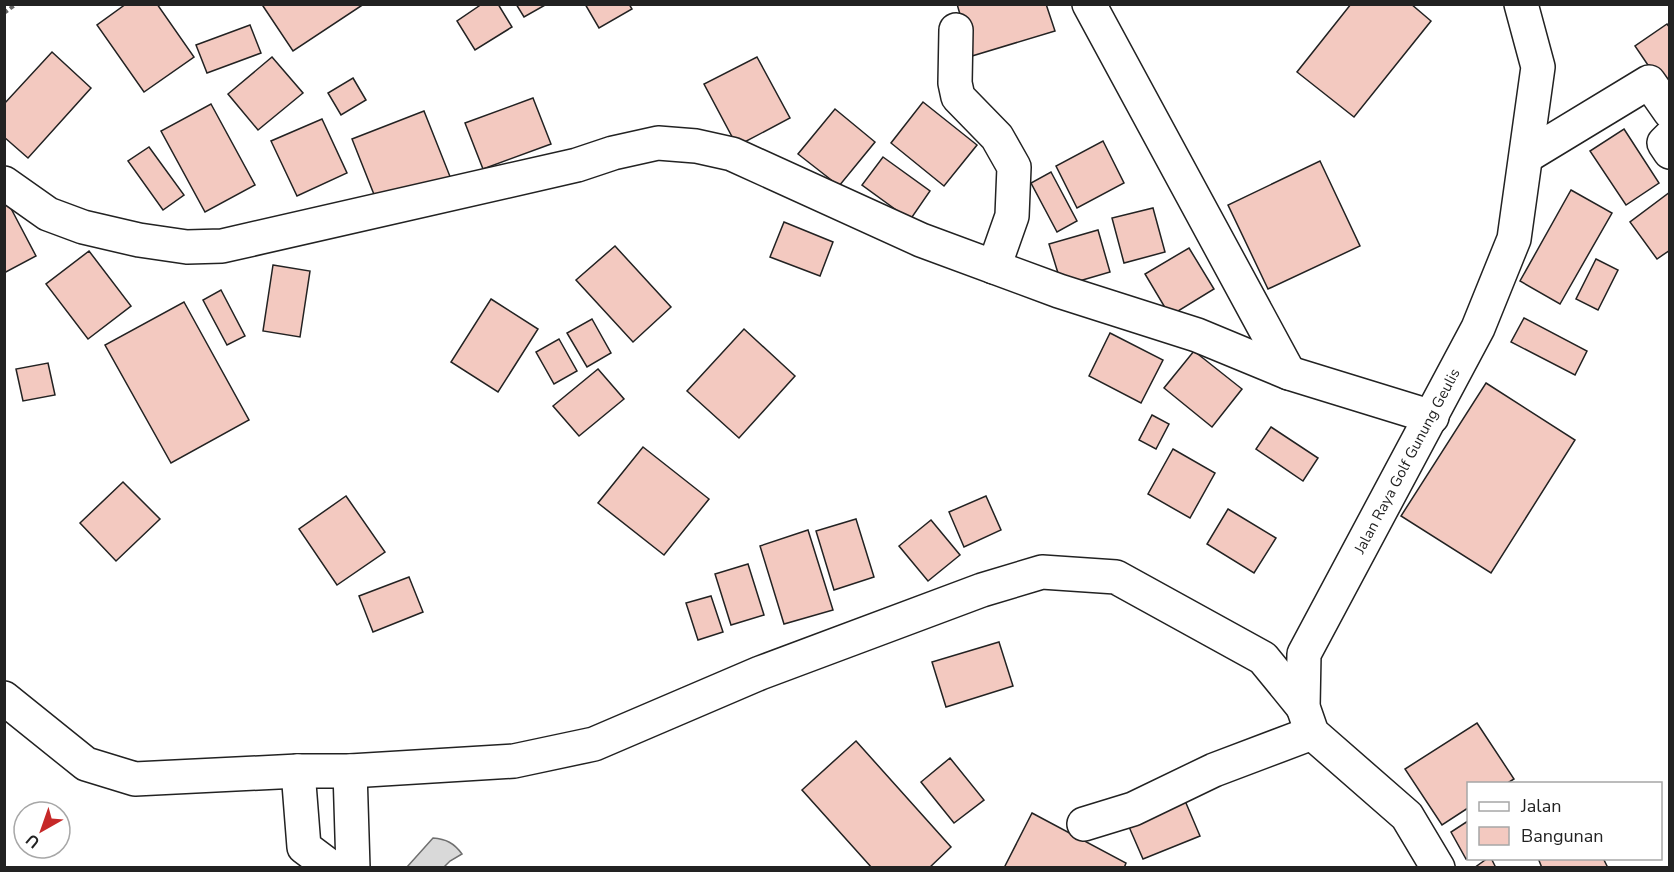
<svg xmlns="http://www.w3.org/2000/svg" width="1674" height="872" font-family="'Nunito Sans',sans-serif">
<rect width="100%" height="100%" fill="#fff"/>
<!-- water -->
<path fill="#d9d9d9" stroke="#6f6f6f" stroke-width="1.5" d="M 433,838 C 446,839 454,843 462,854 L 450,861 L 444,867 L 407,867 Z"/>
<!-- building -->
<g fill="#f3c9c0" stroke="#222" stroke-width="1.5">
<polygon points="126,4 157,4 194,57 144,92 97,25"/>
<polygon points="265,4 364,4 293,51 263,6"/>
<polygon points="482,4 498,4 512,27 475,50 457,21"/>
<polygon points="516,4 547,4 524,17"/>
<polygon points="585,4 629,4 632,9 599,28"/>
<polygon points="957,4 1046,4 1055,31 972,56"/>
<polygon points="1351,4 1411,4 1431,21 1354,117 1297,72"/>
<polygon points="1667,24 1670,28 1669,96 1635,46"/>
<polygon points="250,25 261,53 207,73 196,45"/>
<polygon points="52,52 91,88 28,158 4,137 4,104"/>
<polygon points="272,57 303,93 258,130 228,94"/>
<polygon points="757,57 790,118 737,146 704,84"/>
<polygon points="353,78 366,100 341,115 328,93"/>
<polygon points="533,98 551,144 483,169 465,123"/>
<polygon points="923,102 977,145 944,186 891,143"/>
<polygon points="211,104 255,185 205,212 161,131"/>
<polygon points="835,109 875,142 839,186 798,154"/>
<polygon points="424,111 451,179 379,207 352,139"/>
<polygon points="322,119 347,173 297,196 271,141"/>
<polygon points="1624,129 1659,183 1626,205 1590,151"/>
<polygon points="1103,141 1124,183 1077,208 1056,166"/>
<polygon points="149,147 184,195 163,210 128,161"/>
<polygon points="883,157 930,191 910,220 862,185"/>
<polygon points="1320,161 1360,246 1268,289 1228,205"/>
<polygon points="1051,172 1077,221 1057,232 1031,183"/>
<polygon points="1571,190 1612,213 1560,304 1520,281"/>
<polygon points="1670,192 1670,250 1657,259 1630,222"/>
<polygon points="6,199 36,256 4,273 4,200"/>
<polygon points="1153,208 1165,252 1124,263 1112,218"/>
<polygon points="784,222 833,242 820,276 770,257"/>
<polygon points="1098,230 1110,272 1062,286 1049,244"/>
<polygon points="615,246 671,307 633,342 576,280"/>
<polygon points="1189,248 1214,289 1170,316 1145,274"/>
<polygon points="89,251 131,306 88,339 46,284"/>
<polygon points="1596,259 1618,270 1598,310 1576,299"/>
<polygon points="273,265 310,271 300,337 263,331"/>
<polygon points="221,290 245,336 227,345 203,300"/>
<polygon points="491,299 538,329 498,392 451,362"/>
<polygon points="184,302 249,420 171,463 105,345"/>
<polygon points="1524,318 1587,351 1575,375 1511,342"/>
<polygon points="592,319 611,353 587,367 567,333"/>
<polygon points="744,329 795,376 739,438 687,391"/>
<polygon points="1110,333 1163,360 1141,403 1089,376"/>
<polygon points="559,339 577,371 554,384 536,352"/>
<polygon points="1194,351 1242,389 1212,427 1164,388"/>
<polygon points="48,363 55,395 23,401 16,369"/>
<polygon points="598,369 624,399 579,436 553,406"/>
<polygon points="1486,383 1575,440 1491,573 1401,516"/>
<polygon points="1152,415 1169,424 1156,449 1139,440"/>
<polygon points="1271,427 1318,458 1303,481 1256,449"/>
<polygon points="643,447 709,499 664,555 598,503"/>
<polygon points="1173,449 1215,473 1190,518 1148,494"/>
<polygon points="123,482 160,519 116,561 80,523"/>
<polygon points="346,496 385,552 337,585 299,529"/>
<polygon points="986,496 1001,530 964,547 949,512"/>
<polygon points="1228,509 1276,538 1254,573 1207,544"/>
<polygon points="856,519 874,577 834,590 816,531"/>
<polygon points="931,520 960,555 928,581 899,546"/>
<polygon points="808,530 833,610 784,624 760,546"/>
<polygon points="748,564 764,615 731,625 715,574"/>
<polygon points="409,577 423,612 373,632 359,596"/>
<polygon points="711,596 723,632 698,640 686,603"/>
<polygon points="999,642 1013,686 946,707 932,662"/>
<polygon points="1477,723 1514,779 1506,784 1468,784 1468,808 1442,825 1405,769"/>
<polygon points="856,741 951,847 929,868 872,868 802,790"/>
<polygon points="950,758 984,800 954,823 921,782"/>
<polygon points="1183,796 1200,836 1143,859 1126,820"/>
<polygon points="1032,813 1126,863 1124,868 1004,868"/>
<polygon points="1468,821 1468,858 1466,859 1451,832"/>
<polygon points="1488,858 1491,858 1496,868 1474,868"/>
<polygon points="1538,858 1603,858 1608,868 1542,868"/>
</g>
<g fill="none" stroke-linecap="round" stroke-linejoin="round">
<!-- minor casing -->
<g stroke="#222" stroke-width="36">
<g id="minor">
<polyline points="1089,4 1289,373"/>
<polyline points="956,30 955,83 958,97 997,137 1014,167 1012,216 994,267"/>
<polyline points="1670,137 1664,143 1670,152"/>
<polyline points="1527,156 1649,82 1670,112"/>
<polyline points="4,183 48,214 83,227 139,240 187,247 222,246 577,165 613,153 658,143 696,146 732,154 921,240 1059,291 1197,335 1289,373 1432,417"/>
<polyline points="4,698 86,764 135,779 298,771 350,771 514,761 594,744 760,673 982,590 1042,572 1116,577 1263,658 1303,707"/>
<polyline points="298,771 304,847 332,868"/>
<polyline points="350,771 353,868"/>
<polyline points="1084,824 1133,809 1214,770 1312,733"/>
</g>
</g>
<!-- major casing -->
<g stroke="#222" stroke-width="36">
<polyline id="major" points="1438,868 1407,816 1312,733 1303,707 1304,654 1478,328 1514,239 1538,67 1521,4"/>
</g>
<!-- path -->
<polyline stroke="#646464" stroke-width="4" stroke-dasharray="4.5 3" stroke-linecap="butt" points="4,13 16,4"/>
<!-- minor -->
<use href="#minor" stroke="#fff" stroke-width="33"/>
<!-- major -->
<use href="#major" stroke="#fff" stroke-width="33"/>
</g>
<g text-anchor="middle" stroke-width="4.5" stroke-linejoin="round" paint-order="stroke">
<!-- street labels -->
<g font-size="15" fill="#222" stroke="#fff">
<text transform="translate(1407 461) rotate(-62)" y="5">Jalan Raya Golf Gunung Geulis</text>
</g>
</g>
<!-- border -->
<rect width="1674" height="872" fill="none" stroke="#222222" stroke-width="12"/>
<!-- legend -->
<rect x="1467" y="782" width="195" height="78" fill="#ffffff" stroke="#a7a7a7" stroke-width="1.5"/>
<rect x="1479" y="802" width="30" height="9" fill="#ffffff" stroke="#a7a7a7" stroke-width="1.5"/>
<text x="1521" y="812" font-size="18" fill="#222222">Jalan</text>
<rect x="1479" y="827" width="30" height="18" fill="#f3c9c0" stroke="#a7a7a7" stroke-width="1.5"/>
<text x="1521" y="842" font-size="18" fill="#222222">Bangunan</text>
<!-- north arrow -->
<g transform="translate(42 830) rotate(220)"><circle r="28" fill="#ffffff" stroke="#a7a7a7" stroke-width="1.5"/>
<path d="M0-4.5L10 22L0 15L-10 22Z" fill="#c62828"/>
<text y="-9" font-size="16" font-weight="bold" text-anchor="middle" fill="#222222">U</text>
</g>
</svg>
